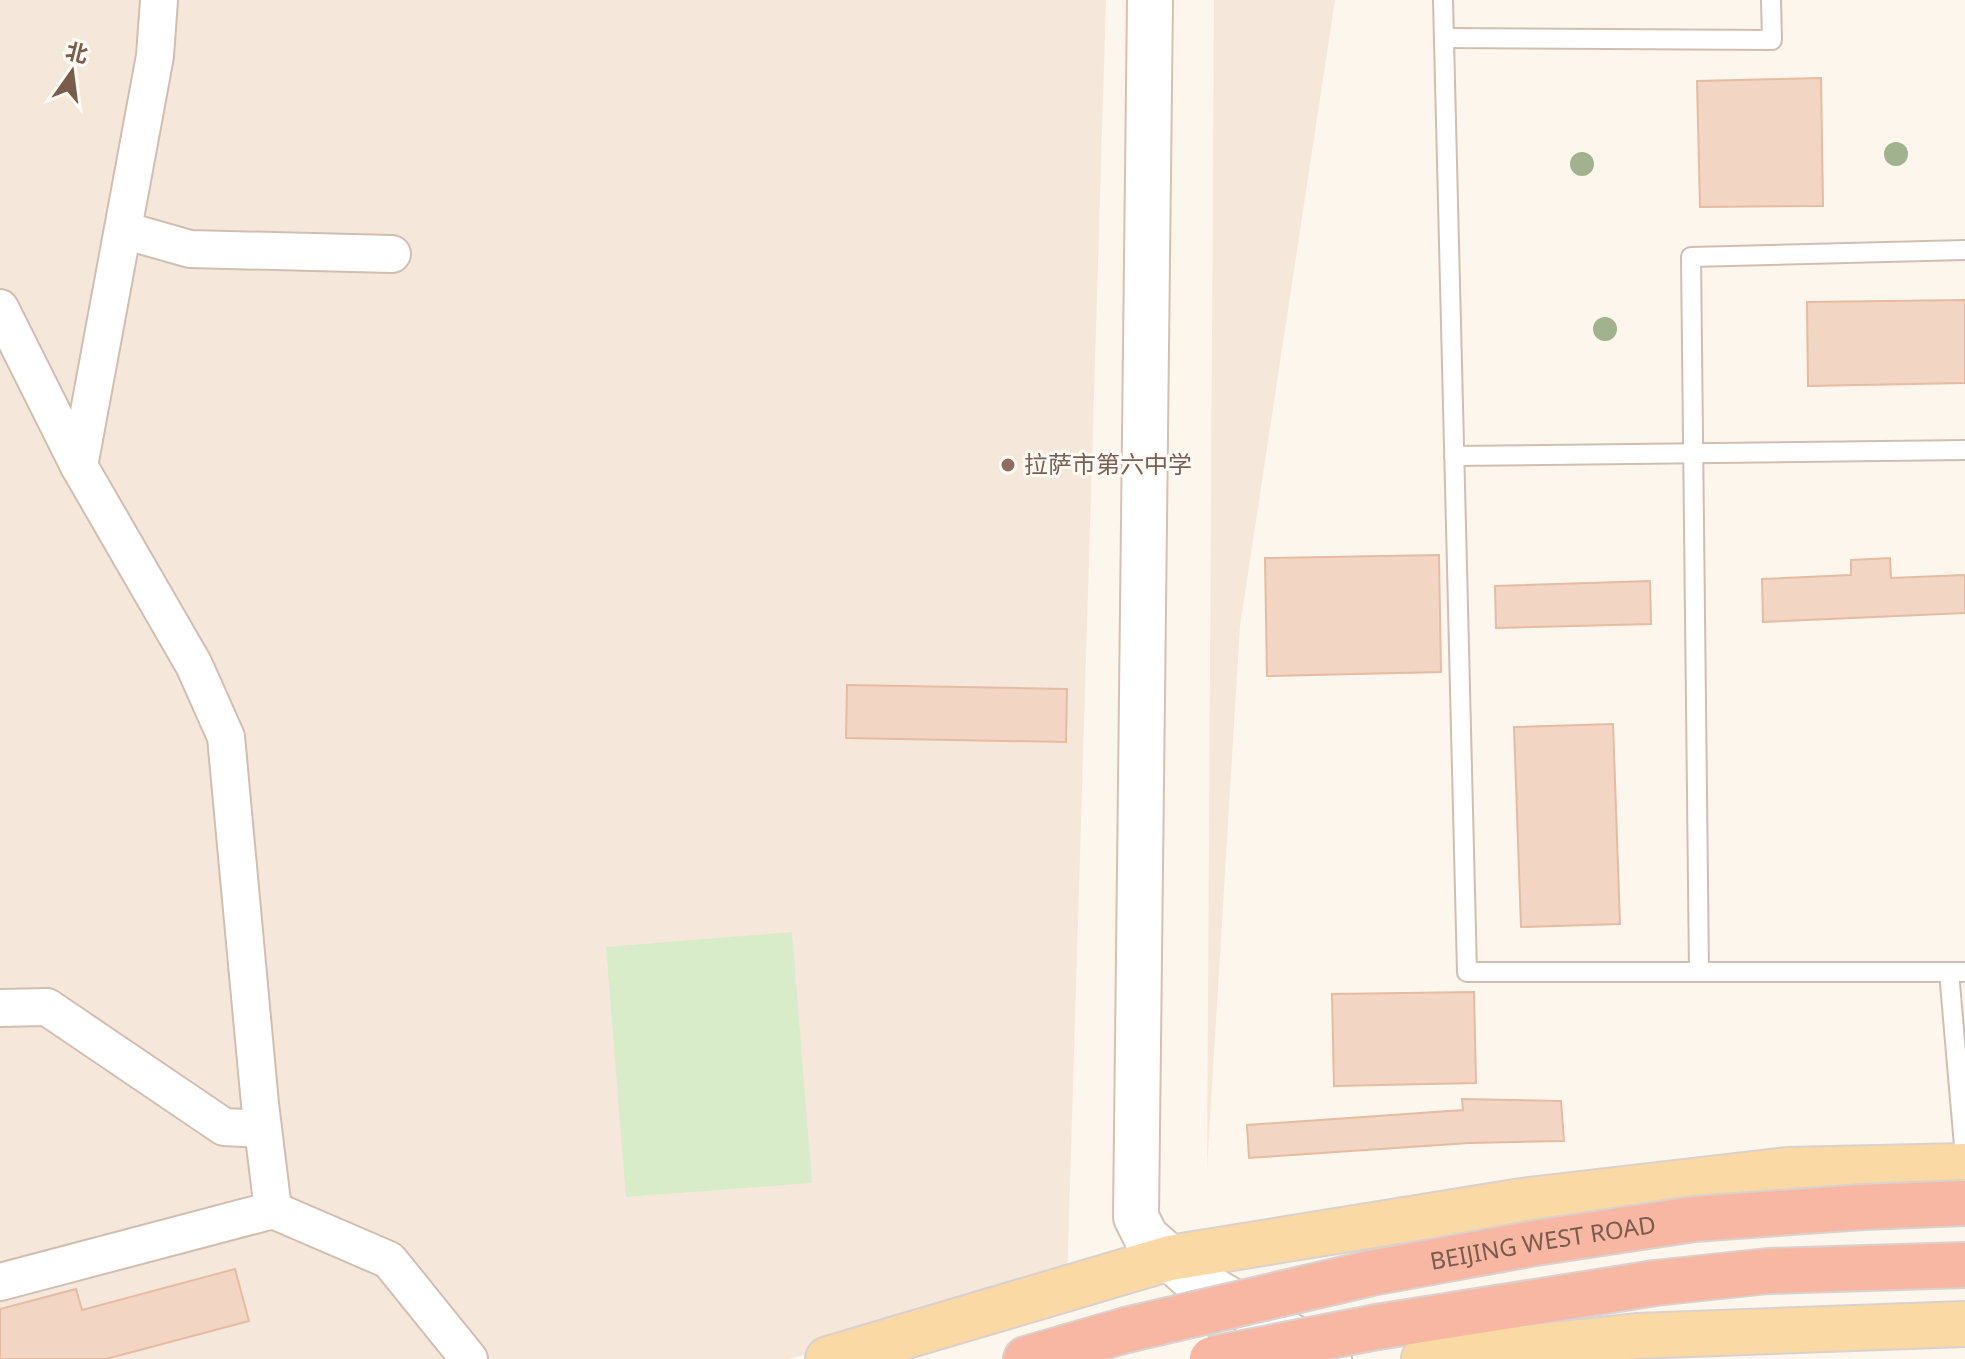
<svg xmlns="http://www.w3.org/2000/svg" width="1965" height="1359" font-family="'Noto Sans','Noto Sans SC',sans-serif">
<rect width="100%" height="100%" fill="#fdf6ec"/>
<!-- residential -->
<g fill="#f5e8da">
<polygon points="0,0 1106,0 1067,1283 789,1359 0,1359"/>
<polygon points="1214,0 1335,0 1240,626 1207,1169"/>
</g>
<!-- green -->
<polygon fill="#d8ecc9" points="792,932 812,1183 626,1197 606,947"/>
<!-- building -->
<g fill="#f3d5c3" stroke="#e6bba3" stroke-width="2">
<polygon points="1821,78 1823,206 1700,207 1697,81"/>
<polygon points="1965,300 1965,383 1808,386 1807,302"/>
<polygon points="1439,555 1441,672 1267,676 1265,558"/>
<polygon points="1890,558 1891,578 1965,575 1965,613 1763,622 1762,579 1851,575 1851,560"/>
<polygon points="1650,581 1651,624 1496,628 1495,586"/>
<polygon points="847,685 1067,689 1066,742 846,738"/>
<polygon points="1613,724 1620,924 1521,927 1514,727"/>
<polygon points="1474,992 1476,1083 1334,1086 1332,994"/>
<polygon points="1462,1099 1561,1101 1564,1141 1469,1143 1249,1158 1247,1125 1463,1110"/>
<polygon points="235,1269 249,1321 106,1359 0,1359 0,1309 76,1289 82,1310"/>
</g>
<g fill="none" stroke-linecap="round" stroke-linejoin="round">
<!-- lane casing -->
<g stroke="#d1beb0" stroke-width="22">
<g id="lane">
<polyline points="1443,0 1467,972 1965,972"/>
<polyline points="1444,38 1772,40 1771,0"/>
<polyline points="1454,456 1965,450"/>
<polyline points="1699,972 1691,257 1965,250"/>
<polyline points="1949,972 1965,1157"/>
</g>
</g>
<!-- street casing -->
<g stroke="#d1beb0" stroke-width="40">
<g id="street">
<polyline points="159,0 155,56 79,466 194,665 226,737 260,1104 273,1210"/>
<polyline points="123,230 190,249 392,254"/>
<polyline points="0,308 79,466"/>
<polyline points="0,1008 47,1007 224,1127 263,1129"/>
<polyline points="0,1282 273,1210 389,1260 469,1359"/>
</g>
</g>
<!-- secondary casing -->
<g stroke="#d6c0b0" stroke-width="48">
<polyline id="secondary" points="1150,0 1136,1217 1146,1237 1191,1277 1329,1359"/>
</g>
<!-- primary casing -->
<g stroke="#dad1cd" stroke-width="48">
<g id="primary">
<polyline points="828,1359 1170,1258 1522,1201 1787,1170 1965,1166"/>
<polyline points="1424,1359 1637,1336 1965,1324"/>
</g>
</g>
<!-- highway casing -->
<g stroke="#dad1cd" stroke-width="48">
<g id="highway">
<polyline points="1377,1327 1655,1283 1768,1271 1965,1265"/>
<polyline points="1026,1359 1126,1330"/>
</g>
</g>
<!-- lane -->
<use href="#lane" stroke="#fff" stroke-width="18"/>
<!-- street -->
<use href="#street" stroke="#fff" stroke-width="36"/>
<!-- secondary -->
<use href="#secondary" stroke="#fff" stroke-width="44"/>
<!-- primary -->
<use href="#primary" stroke="#fbd9a5" stroke-width="44"/>
<!-- highway -->
<use href="#highway" stroke="#f7b7a3" stroke-width="44"/>
<!-- highway-bridge casing -->
<g stroke="#dad1cd" stroke-width="48" stroke-linecap="butt">
<g id="highway-bridge">
<path id="s1" d="M 1126,1330 L 1371,1273 L 1535,1243 L 1694,1219 L 1863,1207 L 1965,1203"/>
<polyline points="1212,1359 1377,1327"/>
</g>
</g>
<!-- highway-bridge -->
<use href="#highway-bridge" stroke="#f7b7a3" stroke-width="44"/>
</g>
<!-- trees -->
<g fill="#a0b28e">
<circle cx="1896" cy="154" r="12"/>
<circle cx="1582" cy="164" r="12"/>
<circle cx="1605" cy="329" r="12"/>
</g>
<!-- markers -->
<circle fill="#8d6e63" stroke="#fffaf3" stroke-width="3" cx="1008" cy="465" r="8"/>
<g text-anchor="middle" stroke-width="6" stroke-linejoin="round" paint-order="stroke">
<!-- education labels -->
<g font-size="24" fill="#785e54" stroke="#fffaf3" text-anchor="start">
<text x="1024" y="473">拉萨市第六中学</text>
</g>
<!-- street labels -->
<g font-size="24" fill="#7a5c4d" stroke="#fffaf3">
<text dy="8" stroke="none"><textPath href="#s1" startOffset="426">BEIJING WEST ROAD</textPath></text>
</g>
</g>
<!-- north arrow -->
<g transform="translate(72 72) rotate(14)" stroke="#fffaf3" stroke-width="6" paint-order="stroke">
<path d="M0-6L14 30L0 20L-14 30Z" fill="#7a5c4d"/>
<text y="-12" font-size="22" font-weight="bold" text-anchor="middle" fill="#7a5c4d">北</text>
</g>
</svg>
